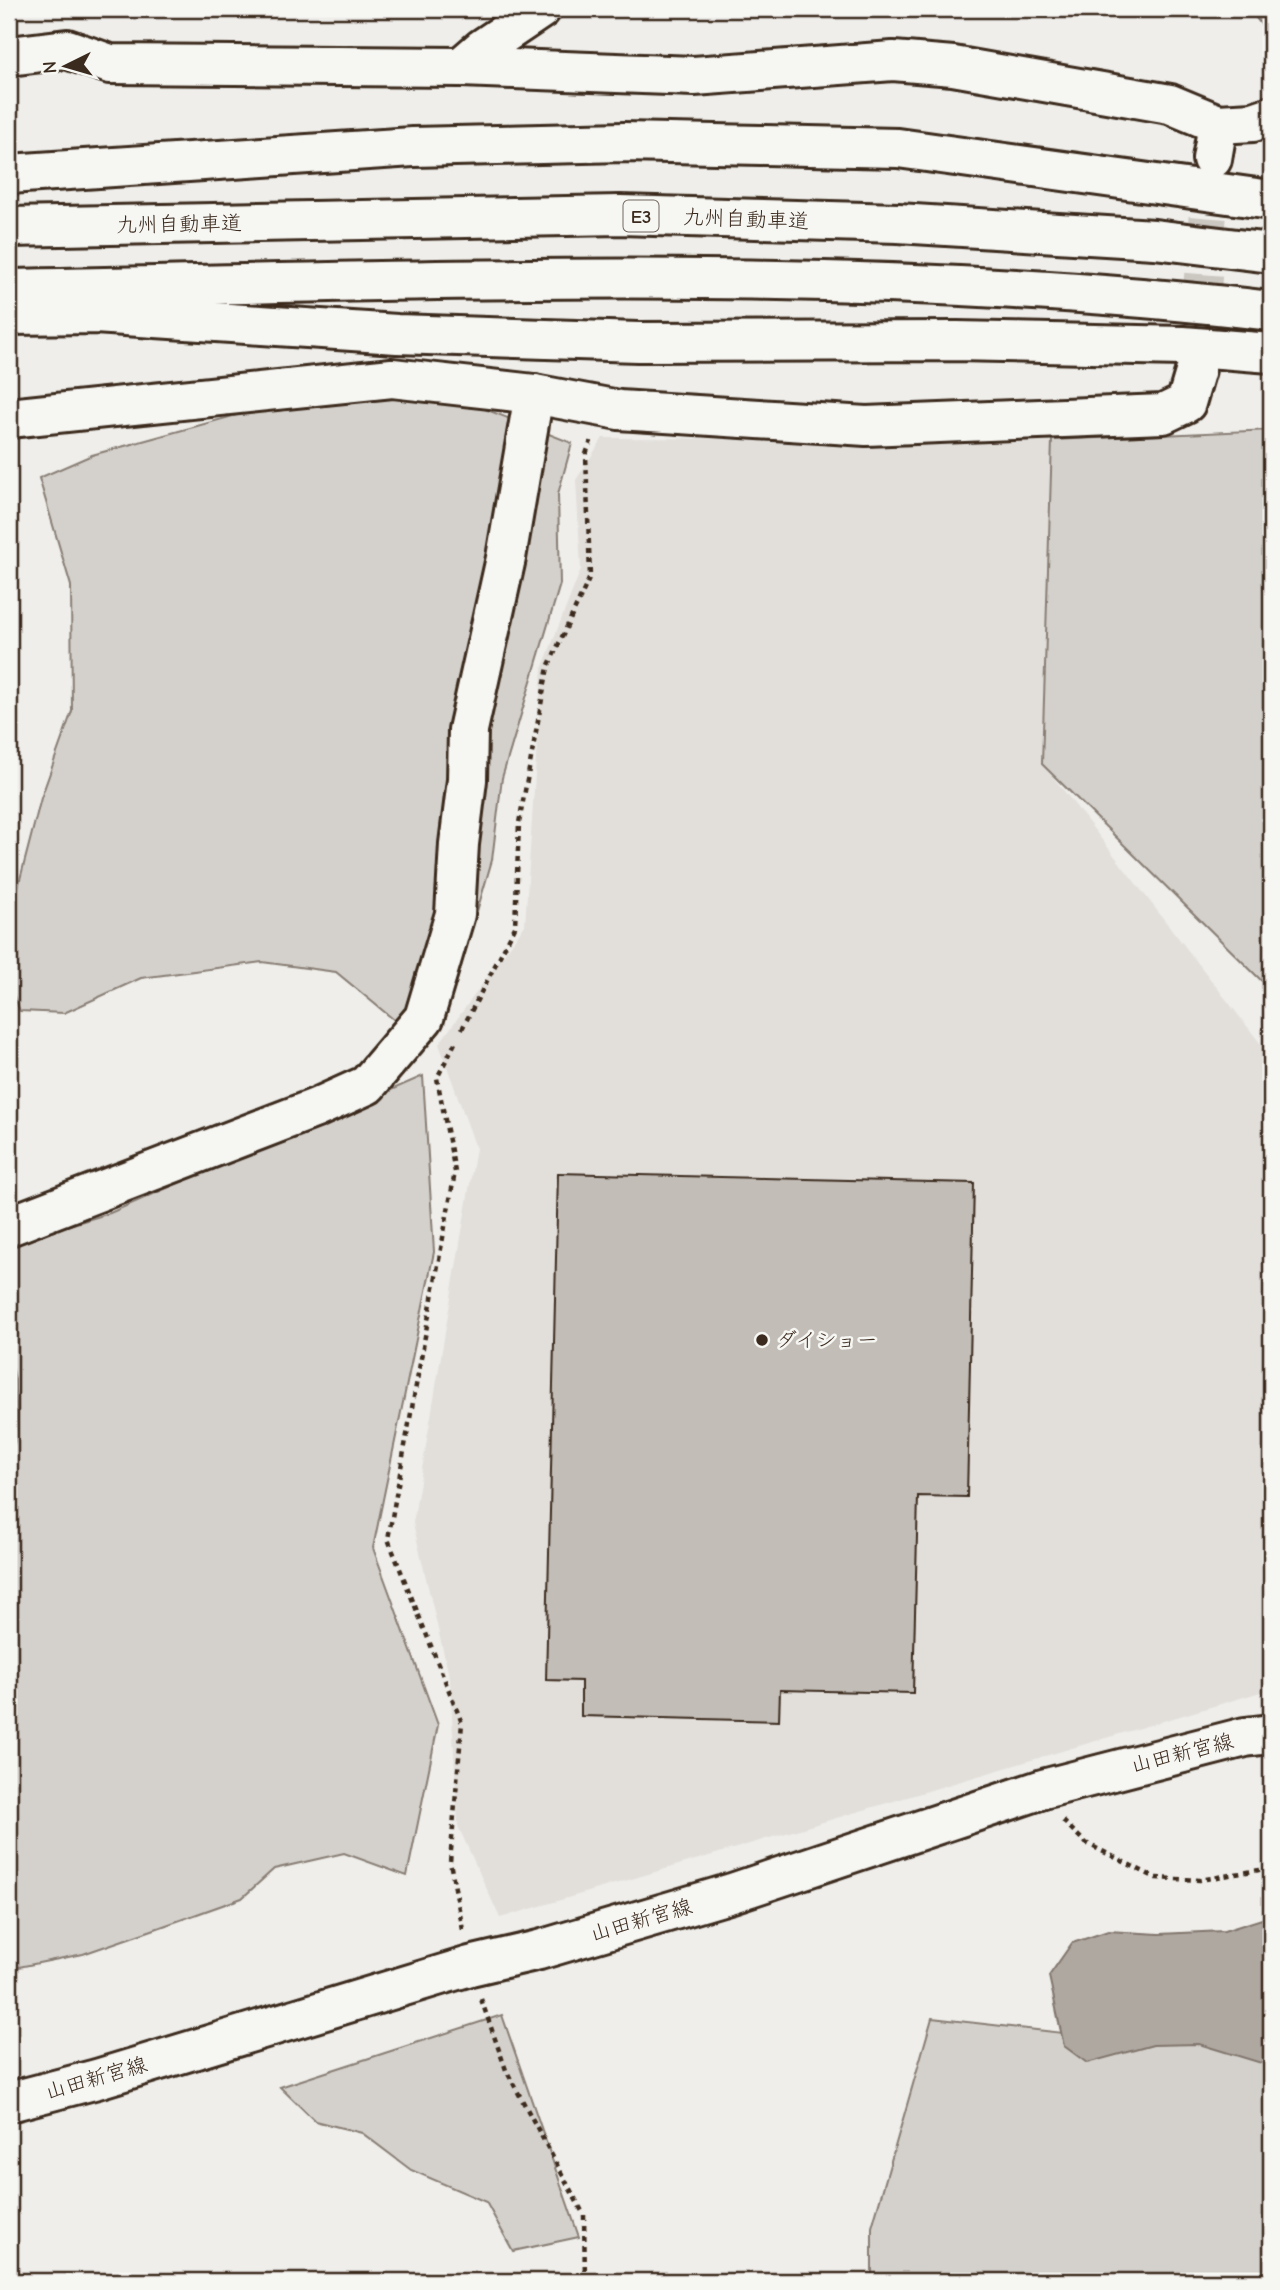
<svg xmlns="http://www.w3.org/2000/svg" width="1280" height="2290" font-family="'Comic Neue','Klee One',sans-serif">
<rect width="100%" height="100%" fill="#efeeea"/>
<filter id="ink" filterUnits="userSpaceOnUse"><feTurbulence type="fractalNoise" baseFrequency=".0143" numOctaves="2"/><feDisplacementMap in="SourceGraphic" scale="14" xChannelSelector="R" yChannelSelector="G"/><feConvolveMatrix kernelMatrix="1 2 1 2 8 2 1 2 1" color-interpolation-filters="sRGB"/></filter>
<g filter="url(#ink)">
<!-- built -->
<polygon fill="#e2dfdb" points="603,438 1052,440 1043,764 1271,1057 1271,1689 500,1918 458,1826 450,1680 413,1523 476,1148 439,1044 525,925 542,669 581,569 576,480"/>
<!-- green -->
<g fill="#d4d1cc" stroke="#887e75" stroke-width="2">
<polygon points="436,390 572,443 558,494 560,584 502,778 492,860 456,983 410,1033 336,972 262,962 141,978 64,1013 20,1011 9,983 9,922 41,798 72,711 71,586 39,478 92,455 280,403"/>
<polygon points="1271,430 1271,990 1042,764 1052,440"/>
<polygon points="423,1076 434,1252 373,1548 438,1725 407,1876 344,1853 274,1869 242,1898 155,1929 83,1954 9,1969 9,1458 15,1441 15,1379 9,1352 9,1243 110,1213"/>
<polygon points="502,2015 579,2237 513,2251 486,2202 411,2170 362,2133 315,2121 280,2087"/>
<polygon points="932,2018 1098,2037 1271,2021 1271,2281 872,2281 872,2227"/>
</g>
<!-- water -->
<g fill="#afa8a1" stroke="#81766d" stroke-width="2">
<polygon points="1249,9 1271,9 1271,37"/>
<path d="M 9,1352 C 16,1386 21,1425 9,1458 Z"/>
<polygon points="1271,1916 1271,2066 1199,2044 1153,2045 1087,2063 1064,2046 1049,1976 1072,1943 1108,1931 1159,1934 1224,1931"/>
</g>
<!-- building -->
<polygon fill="#c2bdb7" stroke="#3b2a1e" stroke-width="2" points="558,1173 974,1183 967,1497 918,1496 913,1693 780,1690 779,1721 581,1716 581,1681 546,1680"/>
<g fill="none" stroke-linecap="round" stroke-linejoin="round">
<!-- minor-tunnel -->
<polyline stroke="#cbc7c1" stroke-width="38" stroke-dasharray="38 19" stroke-linecap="butt" points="1196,369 1212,159"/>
<!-- minor casing -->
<g stroke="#3b2a1e" stroke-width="44">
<g id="minor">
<polyline points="9,56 67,49 110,64 461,67 694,76 893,61 953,66 1170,104 1218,124 1212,159"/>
<polyline points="461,67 483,48 541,9"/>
<polyline points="1218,124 1253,122 1271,116"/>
<polyline points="9,174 413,147 624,142 898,148 1271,200"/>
<polyline points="9,315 95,314 397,334 638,342 957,341 1183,346 1271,353"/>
<polyline points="9,418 392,378 534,394 619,410 866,426 1163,414 1186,403 1196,369"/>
<polyline points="9,1226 316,1108 367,1085 424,1018 455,914 459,844 467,780 468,730 506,558 534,394"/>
</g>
</g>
<!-- major casing -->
<g stroke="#3b2a1e" stroke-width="44">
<polyline id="major" points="9,2102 97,2079 470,1966 539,1950 732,1893 1043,1789 1245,1737 1271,1734"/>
</g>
<!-- highway casing -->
<g stroke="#3b2a1e" stroke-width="44">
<g id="highway">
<polyline points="9,227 620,215 898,223 1154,239 1271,253"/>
<path d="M 9,289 C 430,281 852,262 1271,311"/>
</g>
</g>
<!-- path -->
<g stroke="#3b2a1e" stroke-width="4.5" stroke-dasharray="5 5" stroke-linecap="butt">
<polyline points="462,1029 515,927 519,823 548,667 590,577 586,454 591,441"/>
<polyline points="455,1043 437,1078 455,1172 388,1539 462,1723 450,1862 463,1930"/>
<polyline points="1063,1821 1086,1843 1156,1878 1200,1880 1271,1868"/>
<polyline points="481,1999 506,2070 584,2215 585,2281"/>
</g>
<!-- minor -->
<use href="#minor" stroke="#f6f6f2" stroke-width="38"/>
<!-- major -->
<use href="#major" stroke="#f6f6f2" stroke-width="38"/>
<!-- highway -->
<use href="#highway" stroke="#f6f6f2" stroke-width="38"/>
</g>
</g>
<!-- markers -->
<circle fill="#3b2a1e" stroke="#f6f6f2" stroke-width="2.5" cx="762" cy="1340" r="7"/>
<g text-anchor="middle" stroke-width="5" stroke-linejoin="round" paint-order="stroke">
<!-- shield labels -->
<rect fill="#f6f6f2" stroke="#73675e" stroke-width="2" x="623.5" y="200.5" width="35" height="31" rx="5"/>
<g font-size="19" font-weight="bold" fill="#3b2a1e">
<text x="641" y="223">E3</text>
</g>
<!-- street labels -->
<g font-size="21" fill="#3b2a1e" stroke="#f6f6f2">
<text transform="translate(746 219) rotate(2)" y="7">九州自動車道</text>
<text transform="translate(179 224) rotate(-1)" y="7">九州自動車道</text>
<text transform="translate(1182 1753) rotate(-14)" y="7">山田新宮線</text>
<text transform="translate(641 1920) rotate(-16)" y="7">山田新宮線</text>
<text transform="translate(96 2078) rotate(-16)" y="7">山田新宮線</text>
</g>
<!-- poi labels -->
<g font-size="21" fill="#3b2a1e" stroke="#f6f6f2" text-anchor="start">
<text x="776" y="1347">ダイショー</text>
</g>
</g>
<!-- margin -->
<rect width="1280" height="2290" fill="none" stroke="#f6f6f2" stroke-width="35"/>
<rect x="18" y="18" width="1245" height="2255" fill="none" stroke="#3b2a1e" stroke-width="2.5" filter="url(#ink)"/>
<!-- north arrow -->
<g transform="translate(66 66) rotate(265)" stroke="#f6f6f2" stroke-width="5" paint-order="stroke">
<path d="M0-5L12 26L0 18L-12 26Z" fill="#3b2a1e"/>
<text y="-10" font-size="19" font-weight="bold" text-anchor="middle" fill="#3b2a1e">N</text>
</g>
</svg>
